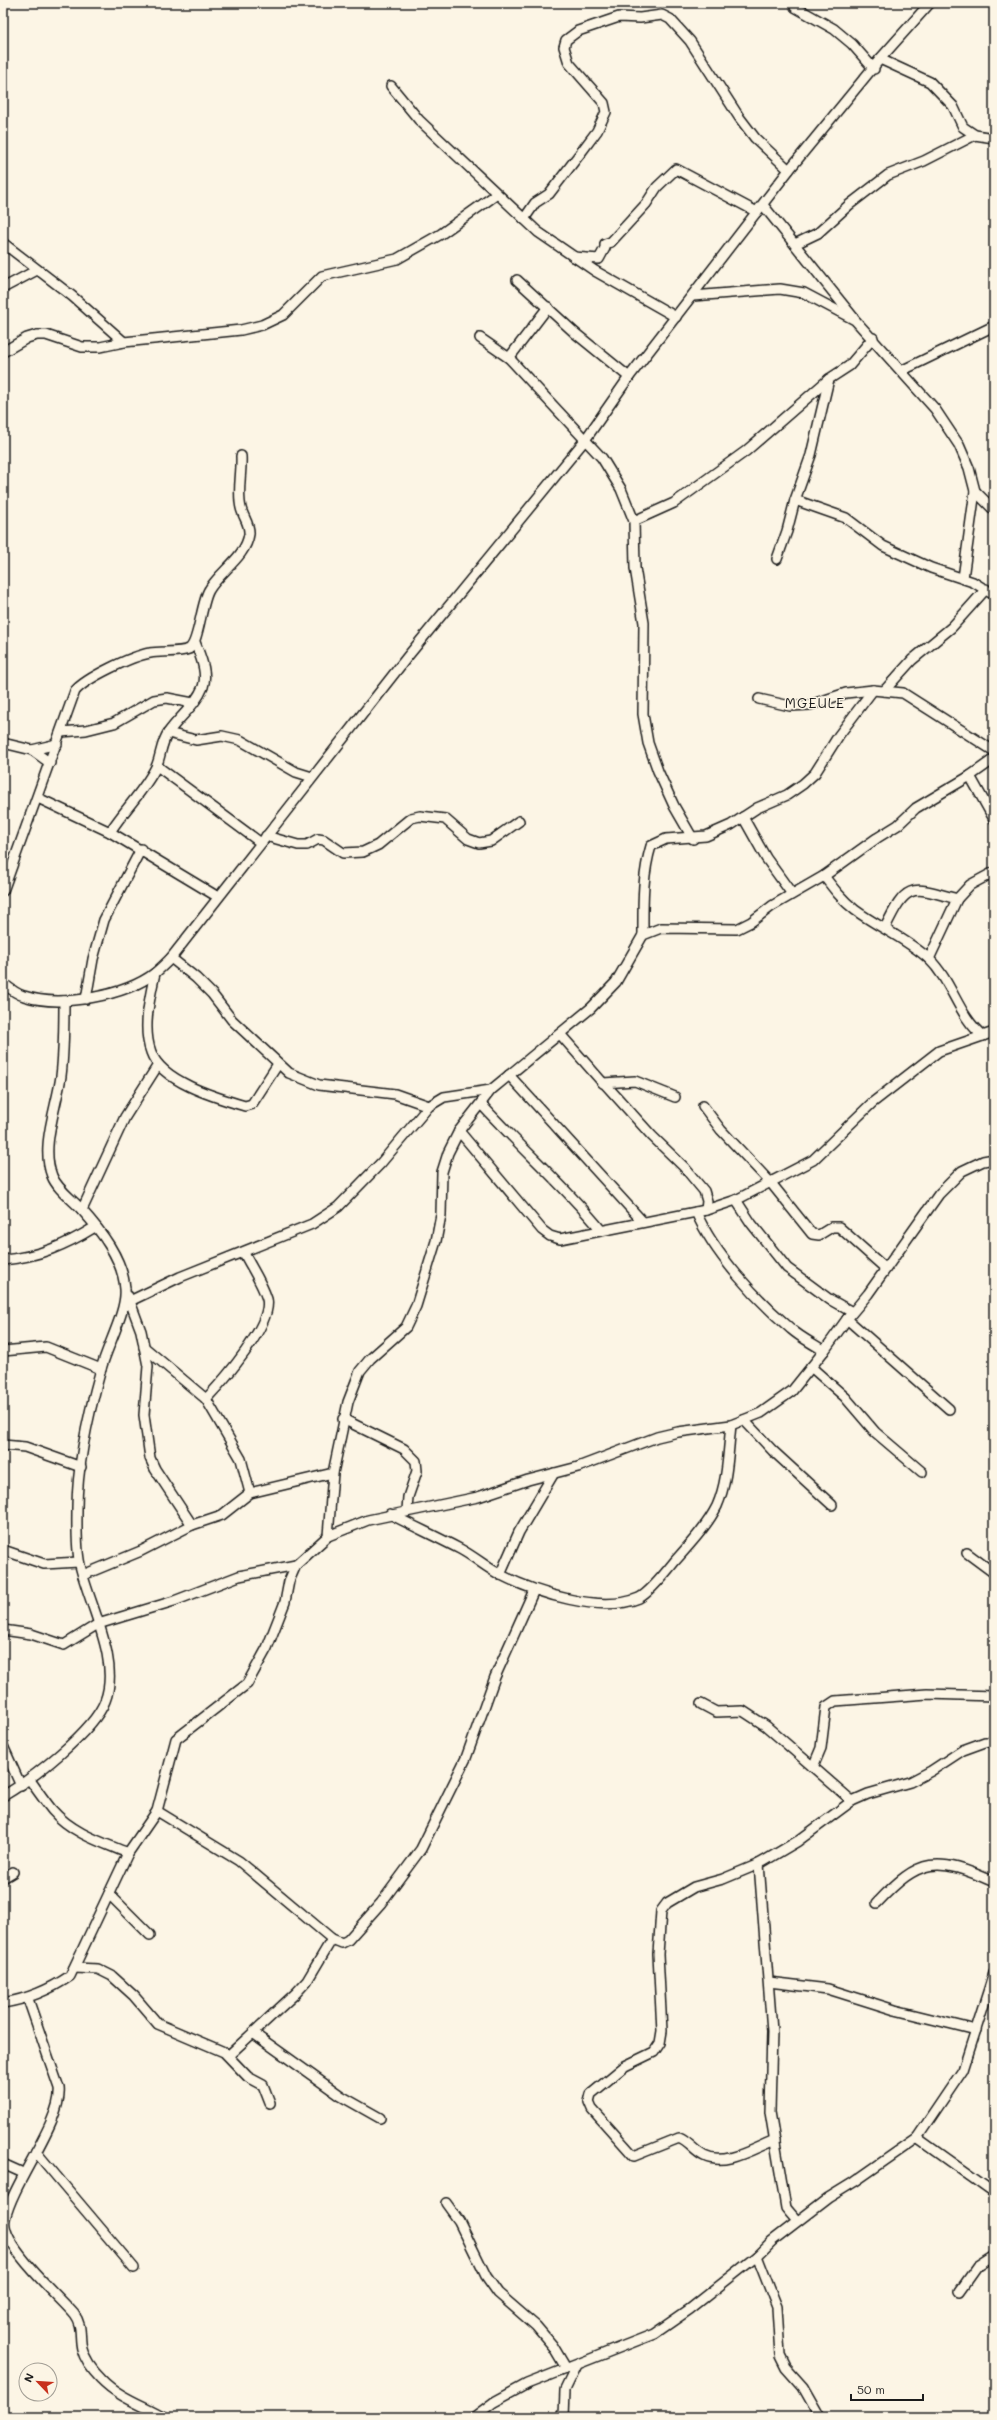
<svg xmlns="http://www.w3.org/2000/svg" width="997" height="2420" font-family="Mali,sans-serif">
<rect width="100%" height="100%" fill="#fcf5e5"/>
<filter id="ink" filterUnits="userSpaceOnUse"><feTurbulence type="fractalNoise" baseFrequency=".025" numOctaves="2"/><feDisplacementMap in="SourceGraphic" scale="8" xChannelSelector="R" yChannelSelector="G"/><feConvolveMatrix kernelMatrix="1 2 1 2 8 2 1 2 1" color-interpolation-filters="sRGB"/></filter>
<g filter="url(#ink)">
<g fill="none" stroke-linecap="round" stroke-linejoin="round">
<!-- street casing -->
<g stroke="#1c1c1c" stroke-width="12">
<g id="street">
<polyline points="795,7 834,29 852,44 874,69"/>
<polyline points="880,59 930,82 953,106 963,127 975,135 994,138"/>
<polyline points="391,86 419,120 538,232 595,271 676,317"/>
<polyline points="763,205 853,317"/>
<polyline points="524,219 535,203 549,194 582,151 597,131 606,112 604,103 569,63 564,47 566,40 578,31 619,17 640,18 662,15 670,19 690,41 739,117 755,138 789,170"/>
<polyline points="3,243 72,296 124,342"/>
<polyline points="795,244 818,233 849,205 888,175 924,161 975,135"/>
<polyline points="574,257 599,259 605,248 605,244 611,242 646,204 657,187 676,169 757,212"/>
<polyline points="517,280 575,333 629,377"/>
<polyline points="3,288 37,270"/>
<polyline points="693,296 780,289 804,293 855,320 935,409 959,445 969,468 975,491 963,578"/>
<polyline points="480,338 509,358 534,385 602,458 621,489 634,521 635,568 644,623 643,714 648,743 658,771 674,806 693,839"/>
<polyline points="3,352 27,338 37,335 46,335 82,347 100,347 124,342 241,330 262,325 283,315 322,276 397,259 441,234 497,194"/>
<polyline points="509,358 548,307"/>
<polyline points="901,371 994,326"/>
<polyline points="975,491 994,510"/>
<polyline points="795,500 846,518 883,546 931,568 973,582 994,595"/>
<polyline points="634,521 674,503 746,451 829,379 849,366 873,338"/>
<polyline points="777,559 787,531 795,500 811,455 829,379"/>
<polyline points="884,691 912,660 952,627 986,589"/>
<polyline points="759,699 790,706 810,705 846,693 873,690 903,693 994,751"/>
<polyline points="61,732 86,730 114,723 154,700 167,698 193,703"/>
<polyline points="168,733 196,740 222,736 240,740 296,772 312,777"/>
<polyline points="3,743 32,750 50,763"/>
<polyline points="32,750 57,744"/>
<polyline points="157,766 261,843"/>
<polyline points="970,776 994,819"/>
<polyline points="38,798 110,832 218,897"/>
<polyline points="743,817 766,858 792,894"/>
<path d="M 110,832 C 124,810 144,791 156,767 C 161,756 161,743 168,733 C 179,717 196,705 203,687 C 208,672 200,656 195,642"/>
<polyline points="266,836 298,845 307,845 318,839 324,840 343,853 363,852 378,845 411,818 420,816 445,819 468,839 479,843 491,841 519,821"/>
<path d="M 824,876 C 833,888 842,900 855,910 C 878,927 907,939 929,959 C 952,981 958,1016 983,1036"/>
<path d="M 3,891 L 75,691 C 86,678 132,656 150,653 C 160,651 180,653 189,649 C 199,643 201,603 209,590 C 220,571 246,557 249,534 C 250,524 243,517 241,508 C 237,492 242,473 241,456"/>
<path d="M 885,928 C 907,882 911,886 957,899"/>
<path d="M 643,935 C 643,905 642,876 651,846 L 666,839 L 706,836 L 731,825 L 757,808 L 787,795 L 803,784 L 815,773 L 839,735 L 873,690"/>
<polyline points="171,958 196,978 212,994 232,1020 289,1073 319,1085 395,1094 429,1106"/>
<polyline points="929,959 957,899 970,885 994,872"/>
<path d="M 155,973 C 150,997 142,1028 151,1052 C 161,1082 218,1098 245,1106 L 252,1104 L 278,1064"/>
<path d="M 3,983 C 9,988 16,994 24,996 C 60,1008 125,996 155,973 C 161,968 166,963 171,958 L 408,656 L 585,440 L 629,377 L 789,170 L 880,59 L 930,3"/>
<polyline points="86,999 93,959 104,920 141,849"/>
<polyline points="560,1034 603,1083 635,1081 675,1097"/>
<polyline points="509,1075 643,1222"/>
<polyline points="605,1084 652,1136 684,1167 704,1191 707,1201 706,1210"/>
<path d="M 481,1104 C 520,1147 564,1185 601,1230"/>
<polyline points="703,1106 721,1130 771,1183 812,1234 819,1235 832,1227 839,1227 885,1268"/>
<polyline points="459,1131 542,1230 550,1236 560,1239 706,1210 736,1200 813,1160 872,1103 939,1051 994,1032"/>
<polyline points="736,1200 751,1223 787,1268 829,1299 852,1312"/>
<polyline points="82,1210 125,1117 158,1065"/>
<path d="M 696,1212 C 714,1254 756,1299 791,1329 C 801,1338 814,1344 824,1351"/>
<path d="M 3,1260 C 38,1257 66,1245 95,1227"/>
<polyline points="128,1296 141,1331 148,1366 144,1415 150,1458 155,1469 192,1525"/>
<polyline points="130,1301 180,1277 312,1224 338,1207 381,1163 429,1106 444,1097 491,1090"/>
<polyline points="847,1319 949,1409"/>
<polyline points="144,1347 206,1399 241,1459 250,1493"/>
<polyline points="3,1351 46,1347 101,1369"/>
<polyline points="811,1367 845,1397 875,1432 922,1472"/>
<path d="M 206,1399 C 223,1381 273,1324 267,1299 C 262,1283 251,1267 244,1253"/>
<polyline points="343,1419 404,1449 416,1461 417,1471 408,1497 407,1510"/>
<polyline points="744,1420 773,1451 832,1505"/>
<polyline points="3,1445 25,1447 81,1467"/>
<path d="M 390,1514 C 413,1526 437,1537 460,1549 C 475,1557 487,1568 501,1575 C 537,1593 601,1614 639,1598 C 649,1593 667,1571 675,1561 C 690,1544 707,1526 717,1506 C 728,1481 728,1451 731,1425"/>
<polyline points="328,1536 333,1473 348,1402 360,1371 370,1359 406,1327 416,1306 436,1241 441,1215 442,1172 448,1153 459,1131 491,1090 591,1008 616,982 643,935 661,928 737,929 751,922 772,906 824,876 877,838 898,825 916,808 970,776 994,759"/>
<polyline points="3,1550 44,1564 79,1562"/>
<polyline points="967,1553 994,1573"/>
<polyline points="83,1575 141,1551 192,1525 222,1515 250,1493 333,1473"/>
<polyline points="500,1575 519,1532 554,1473"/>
<polyline points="3,1630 31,1634 64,1645 98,1624 174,1601 239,1576 296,1565"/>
<polyline points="701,1704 716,1712 743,1711 766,1726 852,1801"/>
<polyline points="3,1746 21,1786"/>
<polyline points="813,1767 821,1748 826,1707 835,1701 927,1694 994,1696"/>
<path d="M 30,1780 C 37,1790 44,1800 52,1810 C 72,1833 101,1842 128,1853"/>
<path d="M 3,1796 C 31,1780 94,1731 105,1701 C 121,1661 89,1605 80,1565 C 76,1547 77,1526 77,1508 C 77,1462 89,1412 101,1369 C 107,1346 127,1311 125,1289 C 123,1259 101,1231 81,1209 C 72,1199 57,1189 52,1176 C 40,1146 57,1107 61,1076 C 64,1051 64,1026 64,1001"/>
<polyline points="157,1811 239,1861 332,1939 342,1943 348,1940 381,1903 421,1849 466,1758 495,1677 534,1590"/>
<polyline points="759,1864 772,2031 770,2112 786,2208 797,2221"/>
<polyline points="3,1878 13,1872"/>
<polyline points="109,1894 150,1935"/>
<path d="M 877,1903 C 920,1857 937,1856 994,1882"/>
<polyline points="74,1968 98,1969 112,1976 134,1996 158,2024 224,2052 248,2077 263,2085 270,2103"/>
<polyline points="769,1982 828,1989 895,2010 976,2030"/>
<path d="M 28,1999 L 59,2088 C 63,2119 13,2182 5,2219 C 0,2245 58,2295 74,2314 C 83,2326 79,2336 82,2349 C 85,2361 93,2371 101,2379 C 118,2397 143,2405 164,2417"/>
<path d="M 3,2003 C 28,1999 48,1991 70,1976 L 128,1853 L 157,1811 L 176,1739 L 247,1684 L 267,1648 L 285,1602 L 289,1581 L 296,1565 L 328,1536 L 368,1520 L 478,1497 L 528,1480 L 578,1467 L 657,1437 L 678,1432 L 731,1425 L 761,1413 L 792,1391 L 824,1351 L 847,1319 L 868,1294 L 939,1194 L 962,1171 L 983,1161 L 994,1159"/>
<polyline points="253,2033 341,2096 380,2118"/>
<polyline points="229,2055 296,1993 307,1981 332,1939"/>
<polyline points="917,2138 994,2193"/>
<path d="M 775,2140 C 754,2148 725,2167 704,2156 C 694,2151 689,2142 679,2138 L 634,2156 L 592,2109 L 589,2102 L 591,2094 L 625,2066 L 654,2052 L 660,2043 L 662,2031 L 658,1954 L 661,1911 L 667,1903 L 694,1887 L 723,1879 L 759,1864 L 798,1841 L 852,1801 L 868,1794 L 910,1782 L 931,1771 L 963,1750 L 985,1742 L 994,1742"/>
<polyline points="36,2152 134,2268"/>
<polyline points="3,2164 23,2173"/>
<polyline points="446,2203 459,2221 486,2276 498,2293 536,2326 553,2346 566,2368"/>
<polyline points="757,2256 777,2307 780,2356 786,2368 803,2387 820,2417"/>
<polyline points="960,2291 977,2267 994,2256"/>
<polyline points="474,2417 494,2402 527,2384 654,2334 690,2309 757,2256 772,2241 828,2198 854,2182 917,2138 963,2070 994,1973"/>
<polyline points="564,2417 565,2390 577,2365"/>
</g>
</g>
<!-- street -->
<use href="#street" stroke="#fcf5e5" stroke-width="9"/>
</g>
</g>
<g text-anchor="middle" stroke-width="3" stroke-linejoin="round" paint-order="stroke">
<!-- quarter labels -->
<g font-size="14" letter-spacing="1" fill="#1c1c1c" stroke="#fcf5e5">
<text x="815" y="708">MGEULE</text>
</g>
</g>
<!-- margin -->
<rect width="997" height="2420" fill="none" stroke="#fcf5e5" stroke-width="16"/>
<rect x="8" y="8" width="981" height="2404" fill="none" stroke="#1c1c1c" stroke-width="1.5" filter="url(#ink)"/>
<!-- north arrow -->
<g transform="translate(38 2382) rotate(295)"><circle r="19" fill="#fcf5e5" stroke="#a29e95"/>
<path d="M0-3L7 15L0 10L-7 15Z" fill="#c8321e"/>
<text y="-6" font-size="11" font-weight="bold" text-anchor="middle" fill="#1c1c1c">N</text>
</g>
<!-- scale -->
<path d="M851 2394v6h72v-6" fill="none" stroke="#1c1c1c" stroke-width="2"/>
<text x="857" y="2394" font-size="12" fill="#1c1c1c" stroke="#fcf5e5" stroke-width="3" paint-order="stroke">50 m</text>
</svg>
